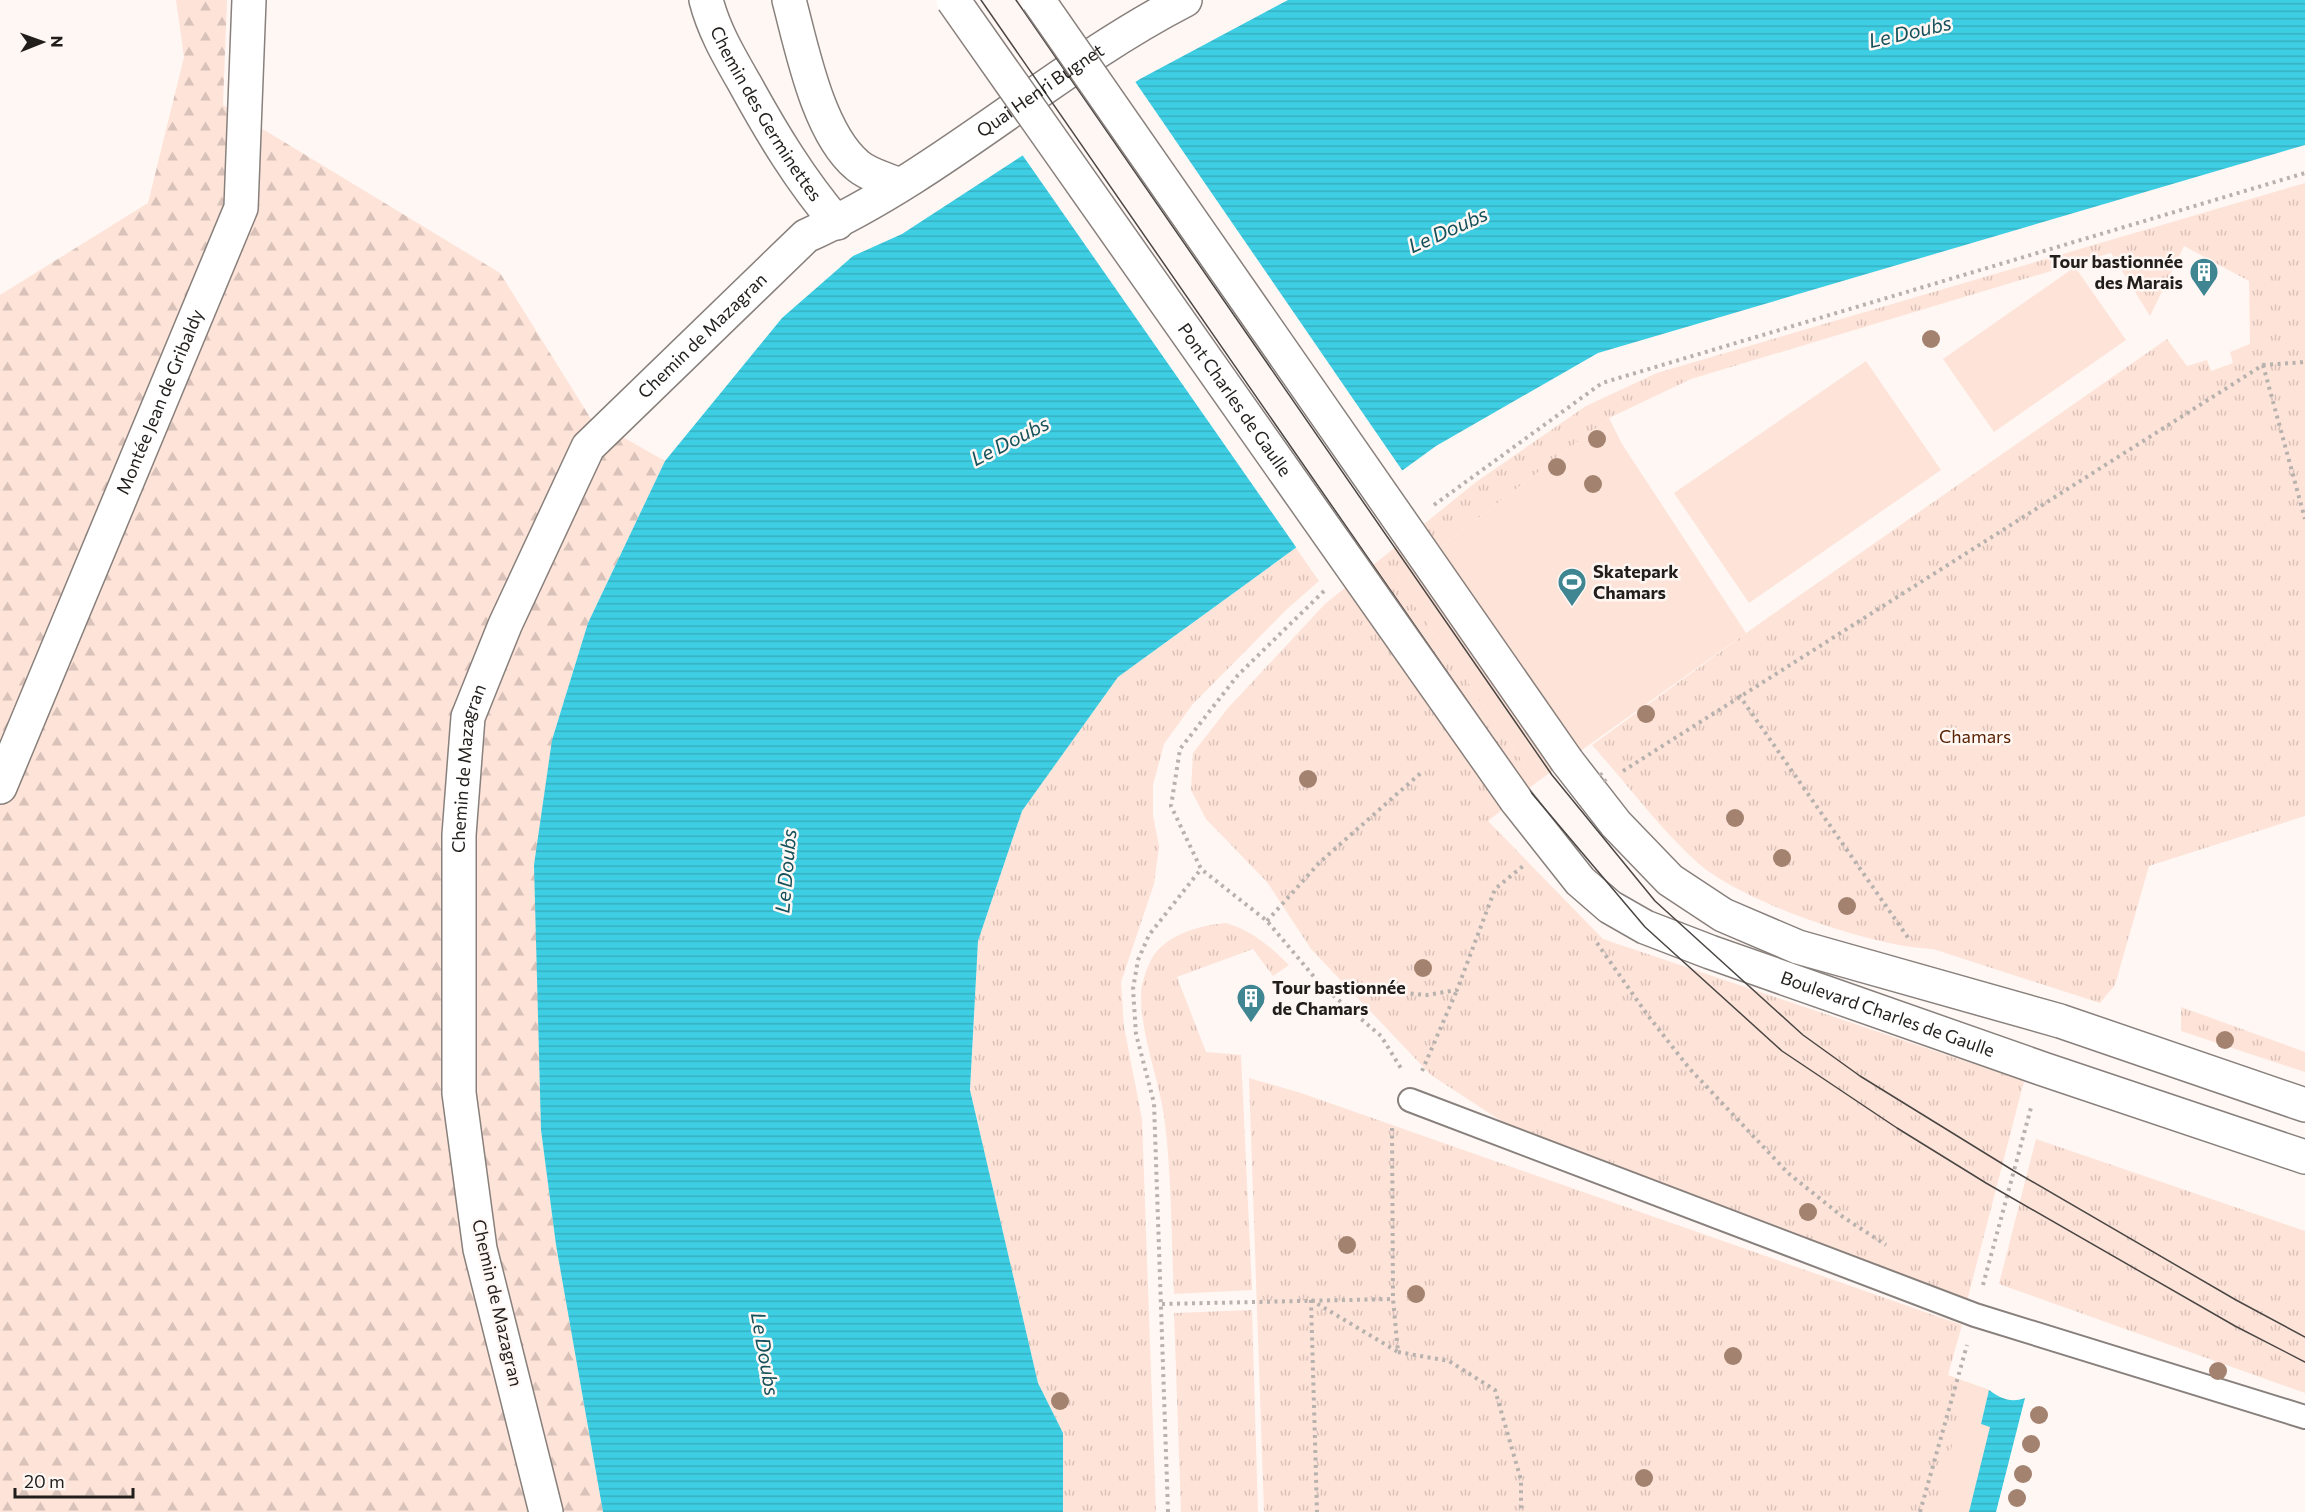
<svg xmlns="http://www.w3.org/2000/svg" width="2305" height="1512" font-family="Commissioner,sans-serif">
<defs>
<pattern id="grass-tufts" width="24" height="20" patternUnits="userSpaceOnUse" patternTransform="scale(1.5)"><rect width="24" height="20" fill="#fee3d8"/><path d="M3 7l-1-3M5 7V3M7 7l1-3M15 17l-1-3M17 17v-4M19 17l1-3" fill="none" stroke="#d9c2b9"/></pattern>
<pattern id="forest-firs" width="22" height="20" patternUnits="userSpaceOnUse" patternTransform="scale(1.5)"><rect width="22" height="20" fill="#fee3d8"/><path d="M5 1l3.5 6h-7zM16 11l3.5 6h-7z" fill="#d9c2b9"/></pattern>
<pattern id="water-rules" width="6" height="5" patternUnits="userSpaceOnUse" patternTransform="scale(1.5)"><rect width="6" height="5" fill="#3ecee3"/><path d="M0 2.5h6" fill="none" stroke="#36b0c2"/></pattern>
</defs>
<rect width="100%" height="100%" fill="#fff7f4"/>
<!-- grass -->
<g fill="url(#grass-tufts)">
<path d="M 2305,183 L 2305,816 L 2149,866 L 2115,985 L 2100,1003 L 1933,949 C 1873,947 1745,903 1699,864 C 1660,829 1627,784 1592,745 L 1763,621 L 2167,339 L 2187,366 L 2207,360 L 2211,371 L 2233,363 L 2230,352 L 2250,344 L 2249,281 L 2184,246 L 2150,316 L 2111,253 L 1691,379 L 1609,418 L 1397,580 L 1537,782 L 1488,821 L 1603,939 L 2024,1081 L 1967,1301 L 1524,1136 L 1431,1075 L 1311,949 L 1267,882 L 1206,819 L 1191,790 L 1193,753 L 1228,708 L 1325,604 L 1476,482 L 1586,406 L 1657,373 Z"/>
<polygon points="1296,548 1319,581 1286,610 1192,705 1164,744 1153,785 1153,815 1159,847 1154,884 1121,982 1124,1027 1142,1119 1156,1512 1063,1512 1063,1433 1038,1383 970,1090 978,941 1022,811 1118,677"/>
<path d="M 1226,923 C 1252,931 1270,946 1289,965 L 1273,976 L 1253,949 L 1177,977 L 1206,1052 L 1241,1055 L 1252,1290 L 1174,1294 C 1171,1235 1172,1174 1164,1116 C 1158,1076 1141,1036 1141,995 C 1141,986 1146,969 1151,960 C 1164,935 1200,925 1226,923 Z"/>
<polygon points="2181,1007 2305,1052 2305,1072 2181,1031"/>
<polygon points="1249,1078 1301,1093 1962,1325 1948,1375 1989,1390 1981,1423 1991,1427 1969,1512 1264,1512"/>
<polygon points="2036,1139 2305,1231 2305,1393 1999,1284"/>
<polygon points="1252,1310 1258,1512 1181,1512 1174,1313"/>
</g>
<!-- forest -->
<polygon fill="url(#forest-firs)" points="176,0 227,0 223,105 500,273 591,419 665,461 588,623 552,740 541,1130 556,1245 603,1512 0,1512 0,295 148,203 184,57"/>
<!-- garden -->
<g fill="#fee3d8">
<polygon points="2075,267 2126,340 1994,432 1943,359"/>
<polygon points="1866,361 1941,470 1749,603 1674,493"/>
<polygon points="1609,418 1622,444 1746,633 1537,782 1397,580"/>
<polygon points="1969,1383 1989,1390 1981,1423 1991,1427 1969,1512 1934,1512"/>
</g>
<!-- water -->
<g fill="url(#water-rules)">
<polygon points="1288,0 2305,0 2305,145 1598,353 1436,446 1118,677 1022,811 978,941 970,1090 1038,1383 1063,1433 1063,1512 603,1512 556,1245 541,1130 534,865 552,740 588,623 665,461 782,318 853,256 902,234 1140,79"/>
<path d="M 1989,1390 C 2001,1399 2011,1403 2025,1398 L 1996,1512 L 1969,1512 L 1990,1427 L 1981,1424 Z"/>
</g>
<!-- pier -->
<polygon fill="#fff7f4" points="1134,80 1404,473 1298,550 1021,153"/>
<g fill="none" stroke-linecap="round" stroke-linejoin="round">
<!-- lane casing -->
<g stroke="#88807c" stroke-width="26">
<polyline id="lane" points="1410,1100 1975,1315 2305,1417"/>
</g>
<!-- street casing -->
<g stroke="#88807c" stroke-width="36">
<g id="street">
<path id="s1" d="M 706,0 C 714,31 729,56 745,84 C 772,133 800,180 837,223"/>
<path d="M 789,0 C 802,49 818,132 857,165 C 868,175 887,179 899,185"/>
<path id="s2" d="M 0,787 L 241,208 L 249,0"/>
<path id="s3" d="M 546,1512 L 480,1249 L 459,1093 L 459,835 L 468,717 L 505,625 L 588,447 L 806,236 C 942,175 1053,68 1185,0"/>
</g>
</g>
<!-- secondary casing -->
<g stroke="#88807c" stroke-width="36">
<g id="secondary">
<polyline points="1567,761 1616,824 1670,880 1723,915 1798,947 2060,1021 2305,1105"/>
<path id="s4" d="M 1516,800 L 1580,881 L 1610,907 L 1645,927 L 1710,952 L 2043,1069 L 2305,1157"/>
</g>
</g>
<!-- path -->
<g stroke="#b8b2af" stroke-width="4" stroke-dasharray="3 4.5" stroke-linecap="butt">
<polyline points="2263,365 2305,519"/>
<polyline points="1434,505 1602,383 2305,173"/>
<polyline points="1324,591 1238,675 1180,749 1171,806 1201,869 1267,921 1321,985 1381,1036 1402,1070"/>
<polyline points="1739,695 1909,939"/>
<polyline points="1623,771 2263,365 2305,362"/>
<polyline points="1267,921 1320,862 1423,771"/>
<polyline points="1597,943 1646,1013 1689,1068 1740,1122 1788,1173 1843,1217 1886,1245"/>
<polyline points="1321,985 1427,995 1457,990 1495,889 1523,866"/>
<polyline points="1422,1071 1457,990"/>
<polyline points="1983,1285 2032,1104"/>
<polyline points="1311,1300 1398,1352 1393,1299 1392,1125"/>
<polyline points="1311,1300 1317,1512"/>
<polyline points="1162,1304 1393,1299"/>
<polyline points="1398,1352 1449,1361 1495,1390 1521,1480 1521,1512"/>
<polyline points="1168,1512 1154,1103 1136,1034 1133,989 1138,960 1149,935 1201,869"/>
<polyline points="1920,1512 1967,1345"/>
</g>
<!-- lane -->
<use href="#lane" stroke="#fff" stroke-width="22"/>
<!-- street -->
<use href="#street" stroke="#fff" stroke-width="33"/>
<!-- secondary -->
<use href="#secondary" stroke="#fff" stroke-width="33"/>
<!-- tram -->
<g stroke="#4a4644" stroke-width="1.5">
<polyline points="981,0 1529,790 1645,927 1782,1051 1897,1128 1986,1183 2235,1326 2305,1362"/>
<polyline points="1016,0 1552,775 1655,901 1803,1035 1860,1076 2014,1171 2236,1300 2305,1337"/>
</g>
<!-- secondary-bridge casing -->
<g stroke="#88807c" stroke-width="36" stroke-linecap="butt">
<g id="secondary-bridge">
<path id="s5" d="M 953,0 L 1516,800"/>
<polyline points="1038,0 1567,761"/>
</g>
</g>
<!-- path-bridge -->
<polyline stroke="#b8b2af" stroke-width="4" stroke-dasharray="3 4.5" stroke-linecap="butt" points="1600,773 1606,782"/>
<!-- secondary-bridge -->
<use href="#secondary-bridge" stroke="#fff" stroke-width="33"/>
</g>
<!-- trees -->
<g fill="#a48270">
<circle cx="1931" cy="339" r="9"/>
<circle cx="1597" cy="439" r="9"/>
<circle cx="1557" cy="467" r="9"/>
<circle cx="1593" cy="484" r="9"/>
<circle cx="1646" cy="714" r="9"/>
<circle cx="1308" cy="779" r="9"/>
<circle cx="1735" cy="818" r="9"/>
<circle cx="1782" cy="858" r="9"/>
<circle cx="1847" cy="906" r="9"/>
<circle cx="1423" cy="968" r="9"/>
<circle cx="2225" cy="1040" r="9"/>
<circle cx="1808" cy="1212" r="9"/>
<circle cx="1347" cy="1245" r="9"/>
<circle cx="1416" cy="1294" r="9"/>
<circle cx="1733" cy="1356" r="9"/>
<circle cx="2218" cy="1371" r="9"/>
<circle cx="1060" cy="1401" r="9"/>
<circle cx="2039" cy="1415" r="9"/>
<circle cx="2031" cy="1444" r="9"/>
<circle cx="2023" cy="1474" r="9"/>
<circle cx="1644" cy="1478" r="9"/>
<circle cx="2017" cy="1498" r="9"/>
</g>
<!-- icons -->
<defs>
<g id="building-pin" transform="scale(1.5)"><path d="M0 17L-7.5 6A9.5 9.5 0 1 1 7.5 6Z" fill="#408692" stroke="#fff7f4"/><path d="M-4-6H4V6H1V3H-1V6H-4ZM-2.5-4.3h1.7v1.8h-1.7ZM.8-4.3h1.7v1.8H.8ZM-2.5-1h1.7V.8h-1.7ZM.8-1h1.7V.8H.8Z" fill="#fff"/></g>
<g id="stadium-pin" transform="scale(1.5)"><path d="M0 17L-7.5 6A9.5 9.5 0 1 1 7.5 6Z" fill="#408692" stroke="#fff7f4"/><path d="M0-5a6.5 5 0 1 0 0 10a6.5 5 0 1 0 0-10ZM-3.5-1.8h7v3.6h-7Z" fill="#fff"/></g>
</defs>
<g fill-rule="evenodd">
<use href="#building-pin" x="2204" y="272"/>
<use href="#stadium-pin" x="1572" y="582"/>
<use href="#building-pin" x="1251" y="998"/>
</g>
<g text-anchor="middle" stroke-width="5" stroke-linejoin="round" paint-order="stroke">
<!-- street labels -->
<g font-size="18" fill="#211e1c" stroke="#fff7f4">
<text dy="6" stroke="none"><textPath href="#s3" startOffset="1680">Quai Henri Bugnet</textPath></text>
<text dy="6" stroke="none"><textPath href="#s1" startOffset="129">Chemin des Germinettes</textPath></text>
<text dy="6" stroke="none"><textPath href="#s3" startOffset="1260">Chemin de Mazagran</textPath></text>
<text dy="6" stroke="none"><textPath href="#s5" startOffset="489">Pont Charles de Gaulle</textPath></text>
<text dy="6" stroke="none"><textPath href="#s2" startOffset="417">Montée Jean de Gribaldy</textPath></text>
<text dy="6" stroke="none"><textPath href="#s3" startOffset="754">Chemin de Mazagran</textPath></text>
<text dy="6" stroke="none"><textPath href="#s4" startOffset="441">Boulevard Charles de Gaulle</textPath></text>
<text transform="translate(497 1303) rotate(77)" y="6">Chemin de Mazagran</text>
</g>
<!-- poi labels -->
<g font-size="18" font-weight="bold" fill="#211e1c" stroke="#fff7f4" text-anchor="start">
<text x="2183" y="268" text-anchor="end">Tour bastionnée<tspan x="2183" dy="21">des Marais</tspan></text>
<text x="1593" y="578">Skatepark<tspan x="1593" dy="21">Chamars</tspan></text>
<text x="1272" y="994">Tour bastionnée<tspan x="1272" dy="21">de Chamars</tspan></text>
</g>
<!-- park labels -->
<g font-size="18" fill="#5a2204" stroke="#fff7f4">
<text x="1975" y="743">Chamars</text>
</g>
<!-- water labels -->
<g font-size="20" font-style="italic" fill="#15515a" stroke="#fff7f4">
<text transform="translate(1910 32) rotate(-13)" y="7">Le Doubs</text>
<text transform="translate(1448 230) rotate(-24)" y="7">Le Doubs</text>
<text transform="translate(1010 441) rotate(-27)" y="7">Le Doubs</text>
<text transform="translate(786 871) rotate(-85)" y="7">Le Doubs</text>
<text transform="translate(765 1354) rotate(80)" y="7">Le Doubs</text>
</g>
</g>
<!-- north arrow -->
<g transform="translate(42 42) rotate(89)" stroke="#fff7f4" stroke-width="4.5" paint-order="stroke">
<path d="M0-4.5L10 22L0 15L-10 22Z" fill="#211e1c"/>
<text y="-9" font-size="16" font-weight="bold" text-anchor="middle" fill="#211e1c">N</text>
</g>
<!-- scale -->
<path d="M15 1488v9h118v-9" fill="none" stroke="#211e1c" stroke-width="3"/>
<text x="24" y="1488" font-size="18" fill="#211e1c" stroke="#fff7f4" stroke-width="4.5" paint-order="stroke">20 m</text>
</svg>
